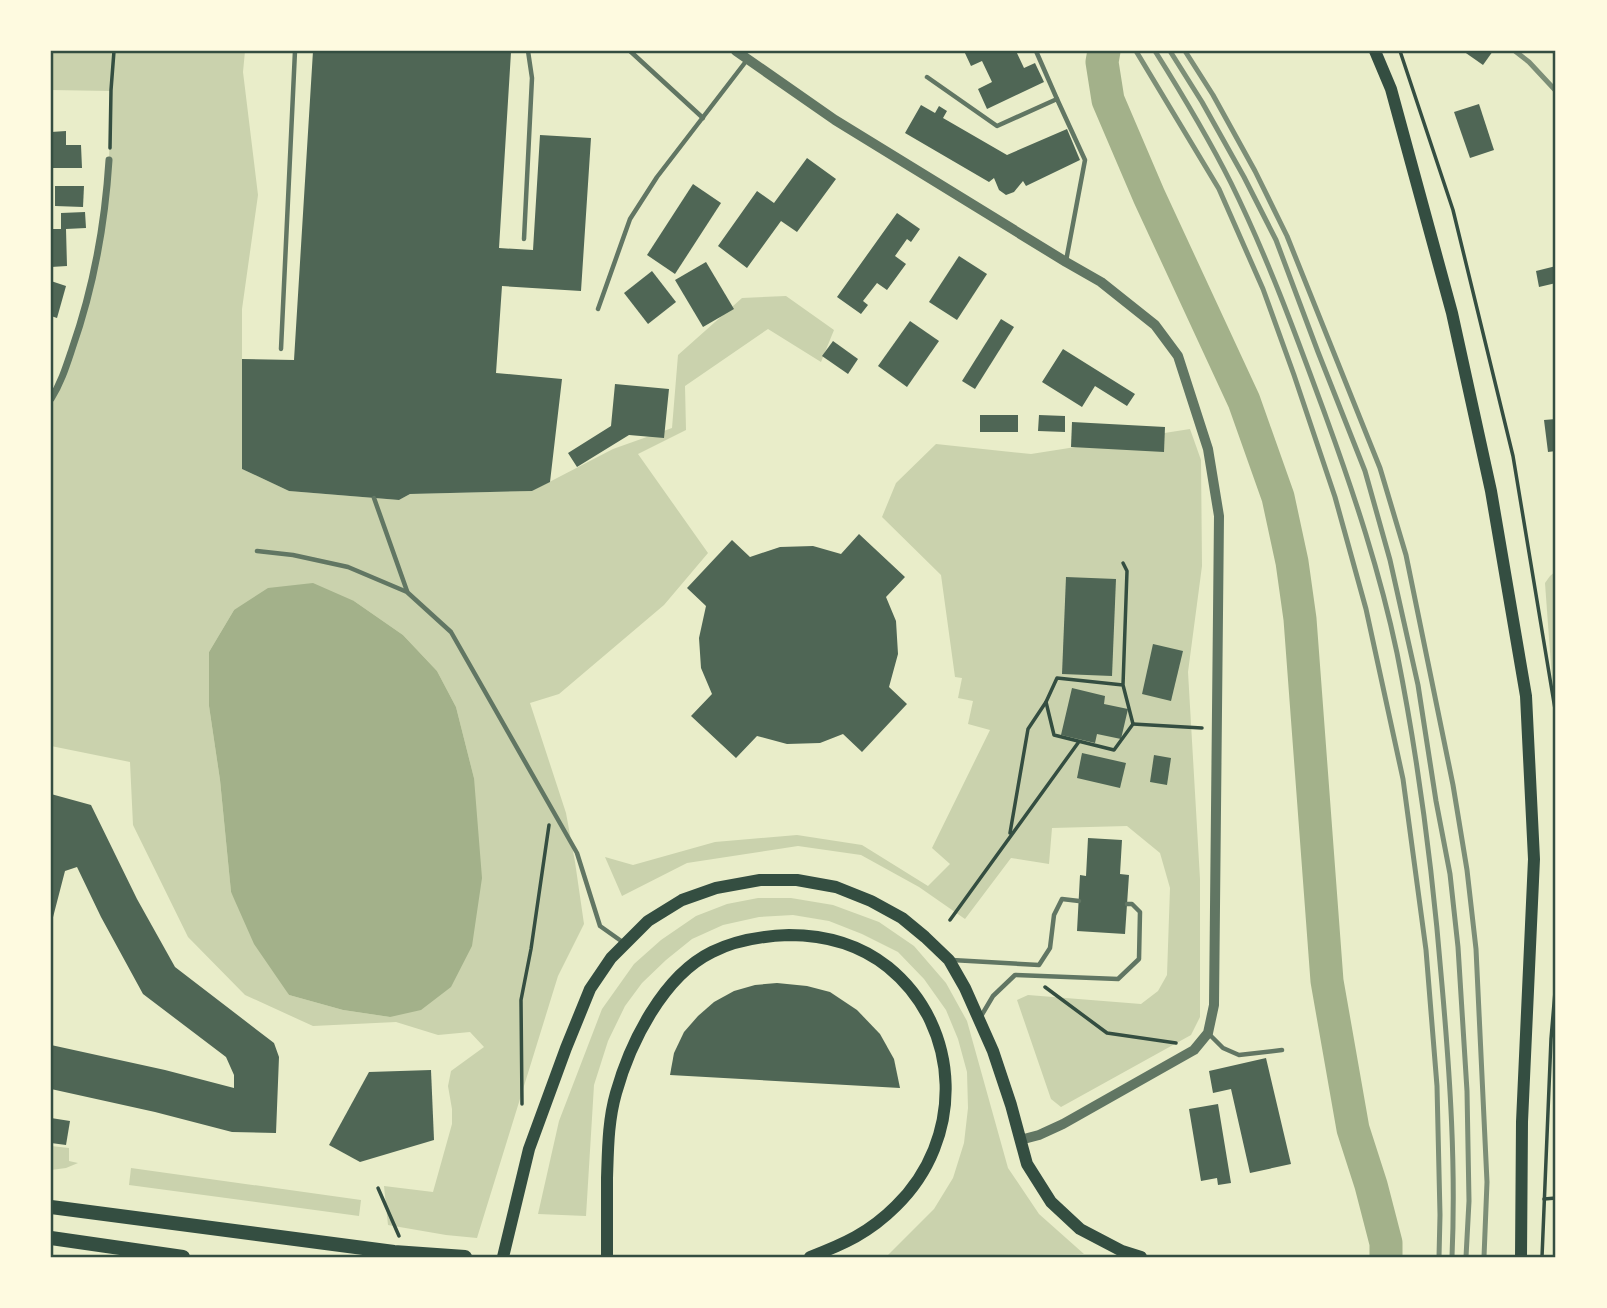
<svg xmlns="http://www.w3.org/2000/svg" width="1607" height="1308" font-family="'Open Sans',sans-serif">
<rect width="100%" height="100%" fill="#e9edc9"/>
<!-- green -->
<g fill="#cad2ad" fill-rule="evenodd">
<path d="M 56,51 L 245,51 L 243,72 L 258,195 L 242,309 L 242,469 L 289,491 L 399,500 L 410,494 L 532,491 L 613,449 L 672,428 L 678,355 L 742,298 L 786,296 L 834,330 L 821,362 L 768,329 L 685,386 L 686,430 L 638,454 L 708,553 L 664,605 L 559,694 L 530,703 L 566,813 L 575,862 L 584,924 L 558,976 L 477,1238 L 446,1235 L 388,1225 L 384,1186 L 433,1192 L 452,1124 L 452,1109 L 448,1086 L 451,1071 L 484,1047 L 470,1032 L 438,1035 L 396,1022 L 313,1026 L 245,995 L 188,937 L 133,825 L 130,762 L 51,746 L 51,399 L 59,386 L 92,280 L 109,160 L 111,91 L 51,90 L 51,55 ZM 354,601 L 403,635 L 437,671 L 456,707 L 474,778 L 390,1017 L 343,1010 L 289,995 L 231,892 L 220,780 L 209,706 L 209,652 L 234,610 Z"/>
<polygon points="1190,429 1201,460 1202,566 1188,672 1200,879 1200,1017 1191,1035 1061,1107 1051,1099 1017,1000 1028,995 1141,1004 1158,991 1167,975 1170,888 1160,853 1127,826 1052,828 1049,864 1011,858 965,919 919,887 861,855 798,846 687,863 622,896 605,857 633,865 715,842 797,835 862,845 928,886 950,864 932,848 990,730 968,724 973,701 958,698 962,678 955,677 941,575 882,517 896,483 936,444 1031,454"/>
<polygon points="1556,571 1556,734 1545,583 1550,576"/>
<polygon points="758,898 791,898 833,905 879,922 914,946 946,983 967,1021 1008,1168 1039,1214 1084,1254 887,1256 934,1209 953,1178 964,1143 968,1108 967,1072 958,1039 946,1010 924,979 898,952 862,934 829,921 793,915 759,917 723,925 692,939 666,960 642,983 625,1006 608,1041 594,1085 586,1216 538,1214 559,1121 602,1009 634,964 661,940 696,916 727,904"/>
<polygon points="51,1146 69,1148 69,1161 78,1163 66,1168 51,1170"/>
<polygon points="131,1168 361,1200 359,1216 129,1185"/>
</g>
<!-- water -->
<polygon fill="#a3b18a" points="313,583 354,601 403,635 437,671 456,707 474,778 482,878 472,946 451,987 421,1010 390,1017 343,1010 289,995 254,944 231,892 220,780 209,706 209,652 234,610 268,588"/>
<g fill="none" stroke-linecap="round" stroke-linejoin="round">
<!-- river -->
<polyline stroke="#a3b18a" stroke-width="33" points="1104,51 1102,62 1108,100 1149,196 1244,401 1278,497 1292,562 1300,619 1327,981 1353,1129 1371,1185 1386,1243 1386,1257"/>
</g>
<!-- building -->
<g fill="#4f6655">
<polygon points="313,51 511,52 499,248 533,250 540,135 591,138 581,291 502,286 496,373 562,379 550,482 532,491 410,494 399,500 289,491 242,469 242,359 294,360"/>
<polygon points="964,51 1016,51 1024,68 1035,63 1044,82 987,109 978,89 992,82 982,61 971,66"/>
<polygon points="1463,51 1493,51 1483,65"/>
<polygon points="1479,104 1494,150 1470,158 1454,112"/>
<polygon points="921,105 935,113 939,106 947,111 943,118 1007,155 1067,129 1080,160 1026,186 1023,181 1014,192 1006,195 999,190 994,178 989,182 905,133"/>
<polygon points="66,131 66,145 81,145 82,168 51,168 51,132"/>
<polygon points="807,158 836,179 797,232 781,221 747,268 718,246 757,191 774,203"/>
<polygon points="693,184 721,203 675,274 647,255"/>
<polygon points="55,186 84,186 83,207 55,206"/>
<polygon points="85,212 86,228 66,229 67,266 51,267 51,229 61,229 61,213"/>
<polygon points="897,213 920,229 911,242 907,239 895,256 906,264 887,290 877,283 863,301 868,305 861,314 837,297"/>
<polygon points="959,256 987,274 957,320 929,302"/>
<polygon points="706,262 734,309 703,327 675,280"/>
<polygon points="1556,266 1556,283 1539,287 1536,271"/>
<polygon points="652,271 676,302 648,324 624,293"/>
<polygon points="51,281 66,286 57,318 51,316"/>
<polygon points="1001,319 1014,327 975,389 962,381"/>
<polygon points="910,321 939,341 907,387 878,366"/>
<polygon points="833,341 858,359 848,374 822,356"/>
<polygon points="1063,349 1135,394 1127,406 1095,386 1082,407 1042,382"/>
<polygon points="615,384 669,389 664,438 629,435 577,467 568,453 611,426"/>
<rect x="980" y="415" width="38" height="17"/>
<polygon points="1039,415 1065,416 1065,432 1038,431"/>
<polygon points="1556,419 1556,451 1548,452 1544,420"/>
<polygon points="1072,422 1165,427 1164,452 1071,447"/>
<polygon points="859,534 905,577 886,597 896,621 898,654 889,687 907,704 862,752 843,734 820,743 787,744 757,736 736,758 691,716 712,694 701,668 699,638 706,606 687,588 732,540 750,557 780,547 813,546 841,554"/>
<polygon points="1066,577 1116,579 1112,676 1062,674"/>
<polygon points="1153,644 1183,651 1171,701 1142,694"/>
<polygon points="1072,688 1105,696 1104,704 1128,709 1121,739 1097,734 1095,743 1061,735"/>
<polygon points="1082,753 1126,763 1120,788 1077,778"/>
<polygon points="1154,755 1171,758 1167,785 1150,782"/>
<polygon points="51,794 91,805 137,899 175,967 274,1043 279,1057 276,1133 232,1132 155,1112 51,1089 51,1045 165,1070 234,1088 234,1075 226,1057 143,994 101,917 77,867 65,871 51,925"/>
<polygon points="1088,838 1122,840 1120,874 1129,875 1125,934 1077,931 1080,875 1086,876"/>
<polygon points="777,983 807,986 830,992 857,1010 880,1034 894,1059 900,1088 670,1075 674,1053 684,1032 698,1016 714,1002 734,991 755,985"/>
<polygon points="1266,1058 1291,1164 1250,1173 1231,1089 1213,1093 1209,1071"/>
<polygon points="431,1070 434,1140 360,1162 329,1145 369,1072"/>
<polygon points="1218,1104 1231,1183 1218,1185 1217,1178 1201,1181 1189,1109"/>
<polygon points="51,1118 70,1121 66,1145 51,1143"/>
</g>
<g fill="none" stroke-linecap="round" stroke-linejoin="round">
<!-- path -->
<g stroke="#344e41" stroke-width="3.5">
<polyline points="1400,51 1453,210 1513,456 1556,715 1556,729"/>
<polyline points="110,148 111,90 114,51"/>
<polyline points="1123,685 1057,678 1046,702 1054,735 1114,750 1133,724 1123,685 1127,571 1123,563"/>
<polyline points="1133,724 1202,728"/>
<polyline points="1010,833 1028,729 1046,702"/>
<polyline points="950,920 1078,743"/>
<polyline points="1045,987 1107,1033 1176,1043"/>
<polyline points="522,1104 521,1000 531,949 549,825"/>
<polyline points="378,1188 399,1236"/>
<polyline points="1544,1199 1556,1198"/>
<polyline points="1542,1257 1551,1039 1556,980"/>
</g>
<!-- service -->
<g stroke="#617663" stroke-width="4.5">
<polyline points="630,51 703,118"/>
<polyline points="1036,51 1057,99"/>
<polyline points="927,77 997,126 1057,99 1085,160 1066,261"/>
<polyline points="524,239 532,78 528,51"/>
<polyline points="598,309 630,219 657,177 747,60"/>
<polyline points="281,349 295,51"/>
<polyline points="374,498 407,591"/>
<polyline points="257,551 293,555 348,567 407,592 451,632 577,853 600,926 624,943"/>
<polyline points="952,960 1039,965 1050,948 1054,915 1062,899 1079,901"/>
<polyline points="980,1018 993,996 1015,975 1118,979 1139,959 1140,912 1132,904 1127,904"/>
<polyline points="1210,1035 1223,1048 1239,1055 1282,1050"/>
</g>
<!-- minor -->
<path stroke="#617663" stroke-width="7" d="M 51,399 C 61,383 66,367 72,349 C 93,289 105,224 109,160"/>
<!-- tertiary -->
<polyline stroke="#617663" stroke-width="10" points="736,51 835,120 1066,262 1101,282 1155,325 1178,356 1208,449 1219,516 1214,1005 1208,1033 1194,1050 1063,1124 1039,1135 1020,1140"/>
<!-- secondary -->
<polyline stroke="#344e41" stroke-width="12" points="1375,51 1391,89 1452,313 1491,491 1526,696 1534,859 1522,1122 1521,1257"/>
<!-- primary -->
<g stroke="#344e41" stroke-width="12">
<polyline points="503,1257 529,1149 566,1048 590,989 611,958 648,921 682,900 716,888 760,880 797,880 836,887 871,901 902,918 925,937 949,960 965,988 993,1051 1011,1105 1027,1164 1051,1202 1080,1229 1122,1251 1141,1257"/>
<path d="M 607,1257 C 607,1231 607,1204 607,1178 C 608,1149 608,1121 616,1093 C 630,1043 663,976 712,952 C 736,940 762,936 789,935 C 825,935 859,944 888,967 C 963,1028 964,1140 896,1206 C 869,1233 844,1244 810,1257"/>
</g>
<!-- trunk -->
<g stroke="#344e41" stroke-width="14">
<polyline points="51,1207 394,1252 465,1257"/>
<polyline points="51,1238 183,1257"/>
</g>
<!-- rail -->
<g stroke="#7c8e77" stroke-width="5">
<polyline points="1136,51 1219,189 1263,289 1294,375 1335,497 1366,609 1403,779 1426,950 1437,1086 1440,1215 1439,1257"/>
<path d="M 1155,51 C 1182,94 1208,137 1231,183 C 1268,258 1297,338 1326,417 C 1354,494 1380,572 1397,653 C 1419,763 1433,874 1442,985 C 1450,1076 1456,1166 1452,1257"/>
<polyline points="1170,51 1202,102 1244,177 1276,240 1318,352 1365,471 1390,560 1418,685 1436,801 1450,874 1458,947 1467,1091 1469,1201 1466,1257"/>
<polyline points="1185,51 1213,95 1255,171 1287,236 1380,468 1406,555 1453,785 1467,870 1476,949 1487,1182 1484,1257"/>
<polyline points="1515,51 1529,62 1556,91"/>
<polyline points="1554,51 1556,52"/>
</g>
</g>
<!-- border -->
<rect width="1607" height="1308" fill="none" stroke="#fefae0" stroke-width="105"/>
<rect x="52" y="52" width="1502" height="1204" fill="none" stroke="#344e41" stroke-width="2.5"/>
</svg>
